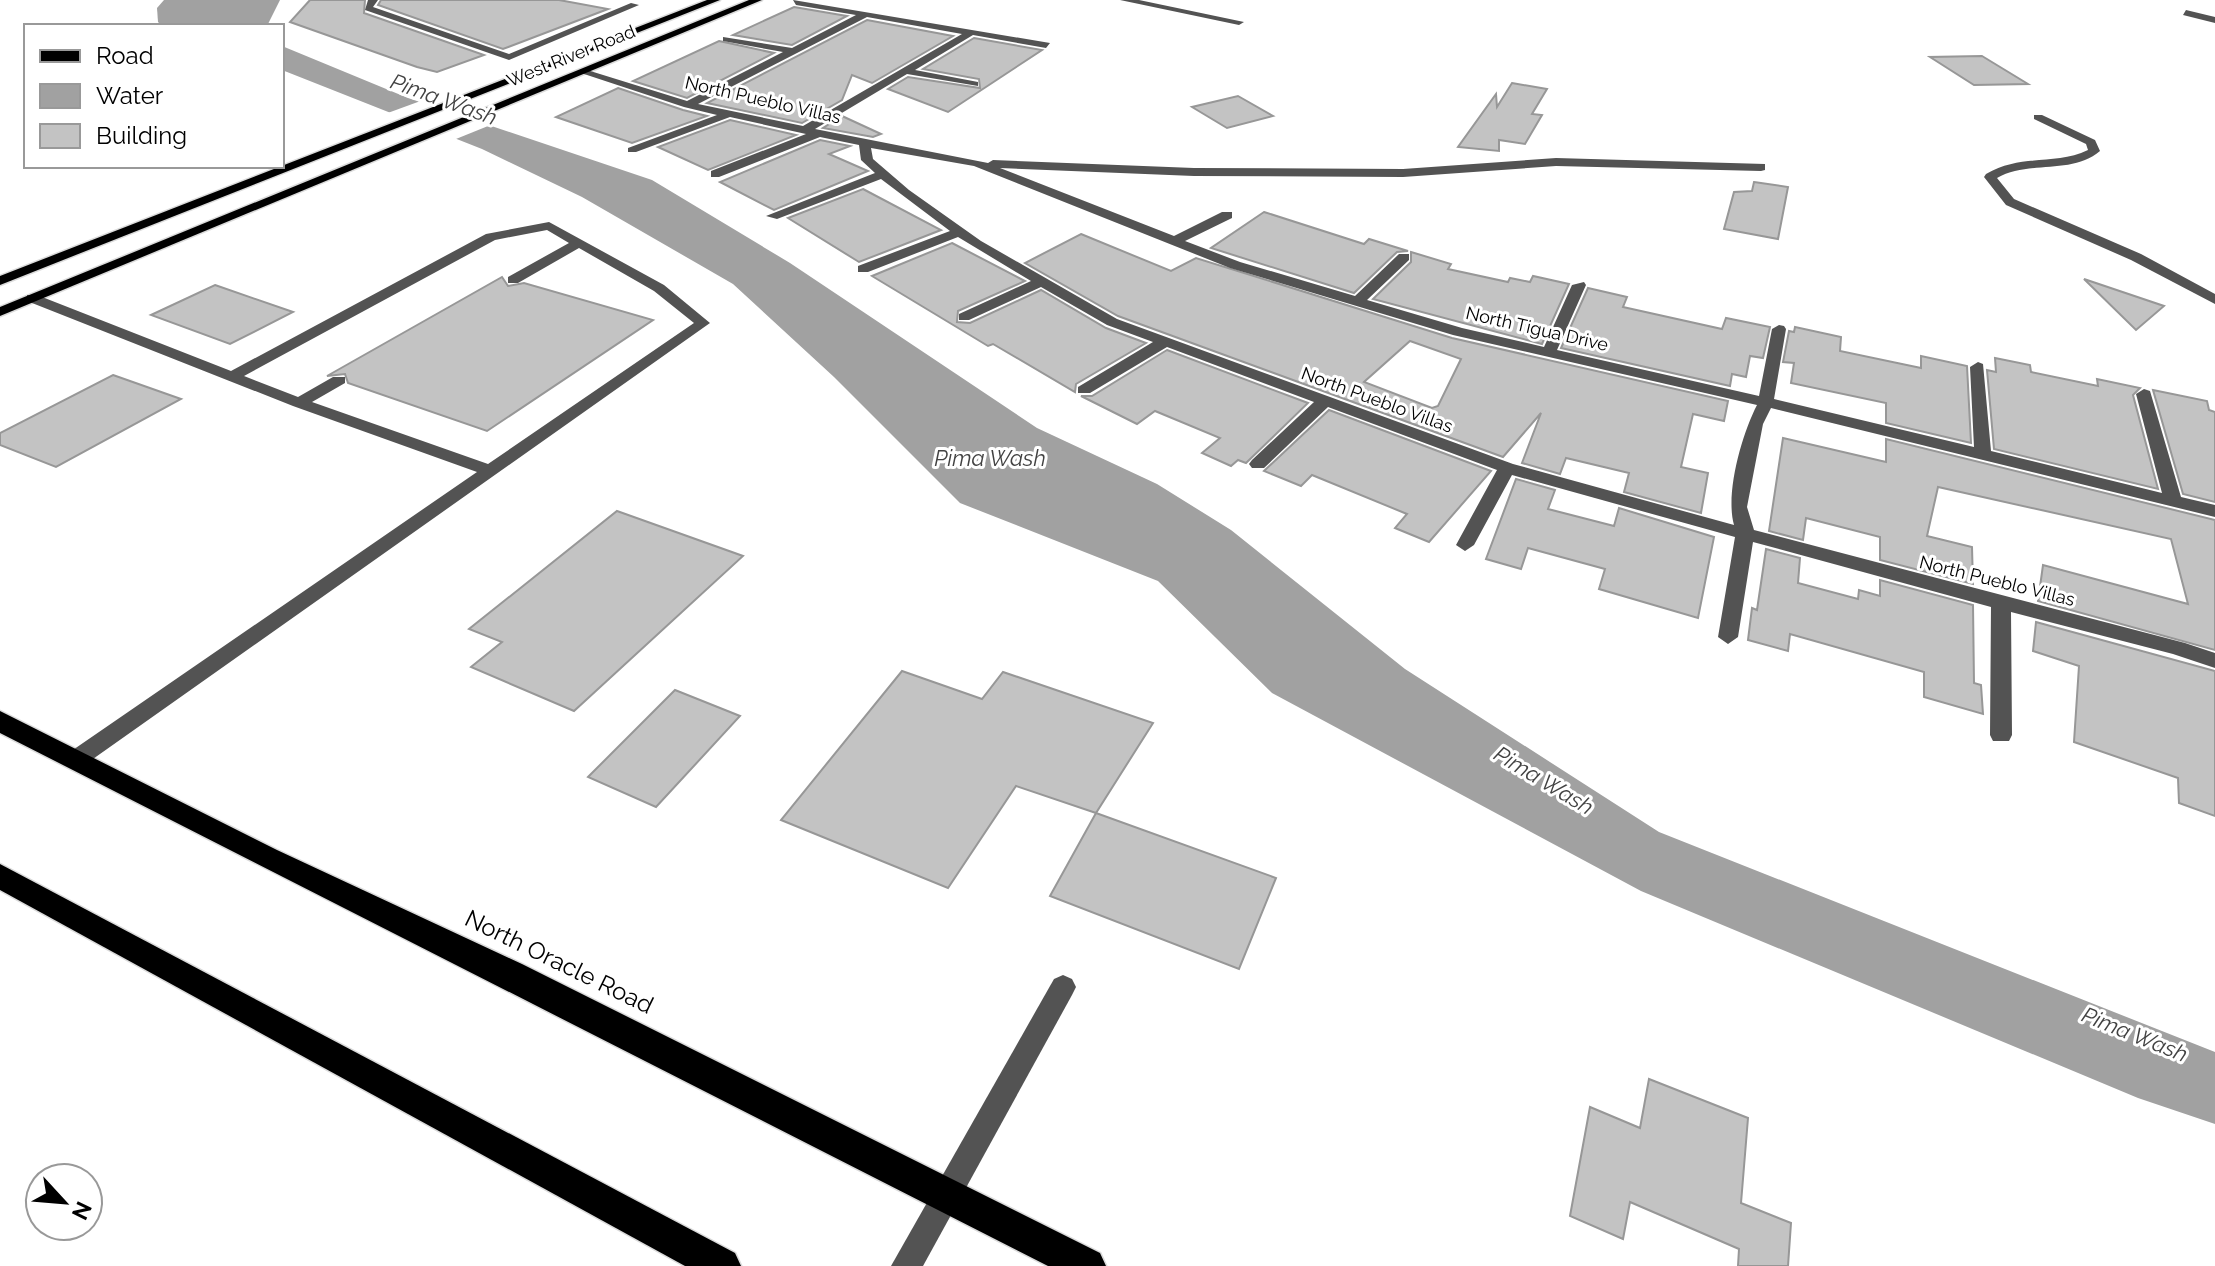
<svg xmlns="http://www.w3.org/2000/svg" width="2215" height="1266" font-family="Raleway,sans-serif">
<rect width="100%" height="100%" fill="#fff"/>
<!-- water -->
<g fill="#a1a1a1">
<polygon points="164,0 280,0 267,26 162,26 158,22 157,8"/>
<polygon points="282,46 408,98 652,180 790,263 1037,428 1157,484 1231,530 1405,669 1659,832 2215,1052 2215,1124 2138,1098 1641,891 1272,693 1158,581 960,503 834,377 733,284 582,197 482,149 282,70"/>
</g>
<!-- pier -->
<polygon fill="#fff" points="426,99 498,122 451,141 385,114"/>
<!-- building -->
<g fill="#c3c3c3" stroke="#979797" stroke-width="2" fill-rule="evenodd">
<polygon points="310,0 365,0 364,13 484,55 437,72 417,67 290,22"/>
<polygon points="381,0 559,0 608,9 503,49 378,5"/>
<polygon points="794,7 847,16 792,45 733,35"/>
<polygon points="867,20 953,36 872,83 852,75 842,100 802,123 707,103"/>
<polygon points="974,38 1042,50 948,112 888,89 908,77 980,88 979,79 923,69"/>
<polygon points="719,41 774,53 687,98 633,81"/>
<polygon points="1982,56 2028,84 1974,85 1930,57"/>
<polygon points="1512,83 1547,89 1532,114 1542,115 1525,144 1499,140 1499,151 1458,147 1496,94 1497,107"/>
<polygon points="618,88 683,110 707,116 632,143 556,117"/>
<polygon points="1238,96 1273,116 1227,128 1192,107"/>
<polygon points="842,116 881,134 873,137 823,128"/>
<polygon points="730,120 796,135 708,170 658,147"/>
<polygon points="820,140 850,146 829,154 868,171 774,210 720,182"/>
<polygon points="1754,182 1788,187 1778,239 1724,229 1734,192 1752,191"/>
<polygon points="863,189 941,230 859,262 788,218"/>
<polygon points="1264,212 1364,244 1369,239 1408,251 1397,252 1354,293 1211,248"/>
<path d="M 1081,234 L 1171,271 L 1196,258 L 1452,338 L 1728,401 L 1724,421 L 1693,414 L 1681,467 L 1708,473 L 1701,513 L 1624,492 L 1629,473 L 1566,458 L 1560,474 L 1522,463 L 1541,413 L 1503,457 L 1118,316 L 1025,263 ZM 1410,341 L 1461,359 L 1438,406 L 1432,408 L 1364,382 Z"/>
<polygon points="952,243 1025,281 958,311 957,322 970,323 1041,290 1106,328 1146,343 1076,384 1075,392 993,344 988,346 872,276"/>
<polygon points="1411,252 1451,264 1448,269 1508,282 1510,278 1530,282 1533,276 1569,284 1542,344 1373,299 1411,262"/>
<polygon points="502,277 508,286 524,283 653,320 487,431 348,383 345,374 327,376"/>
<polygon points="2084,279 2164,306 2136,330"/>
<polygon points="215,285 293,312 230,344 151,315"/>
<polygon points="1588,288 1627,297 1623,307 1722,329 1726,318 1770,327 1763,358 1750,356 1746,377 1732,374 1730,386 1561,348"/>
<polygon points="1795,327 1841,337 1840,351 1921,368 1921,356 1967,366 1971,443 1886,423 1886,403 1791,383 1794,363 1783,362 1789,331 1794,332"/>
<polygon points="1167,350 1308,403 1246,463 1238,460 1231,466 1202,453 1220,438 1155,411 1137,424 1081,396 1092,396"/>
<polygon points="1995,358 2030,365 2031,372 2098,386 2097,379 2140,388 2133,395 2158,489 1994,449 1987,370 1996,372"/>
<polygon points="113,375 181,399 56,467 0,445 0,433"/>
<polygon points="2153,390 2207,401 2209,410 2215,412 2215,502 2183,494"/>
<polygon points="1329,410 1491,471 1429,542 1395,528 1407,514 1312,475 1301,486 1264,471"/>
<polygon points="1783,438 1886,462 1886,439 2215,520 2215,650 2038,601 2043,565 2188,604 2171,539 1938,487 1927,536 1972,547 1973,584 1880,560 1880,537 1806,518 1803,540 1769,531"/>
<polygon points="1516,479 1555,490 1548,509 1614,526 1619,508 1714,537 1698,618 1599,589 1605,569 1528,548 1521,569 1486,559"/>
<polygon points="617,511 743,556 574,711 471,667 502,642 469,629"/>
<polygon points="1766,549 1800,558 1798,583 1858,599 1859,590 1880,596 1880,580 1973,605 1974,683 1981,685 1983,714 1924,697 1924,672 1790,634 1788,651 1748,640 1752,608 1757,610"/>
<polygon points="2036,622 2215,671 2215,816 2179,803 2178,778 2074,742 2079,666 2033,651"/>
<polygon points="902,671 982,699 1003,672 1153,723 1096,813 1016,786 948,888 781,820"/>
<polygon points="675,690 740,716 656,807 588,777"/>
<polygon points="1096,813 1276,878 1239,969 1050,896"/>
<polygon points="1649,1079 1748,1118 1741,1203 1791,1223 1788,1266 1738,1266 1739,1249 1630,1202 1623,1239 1570,1216 1590,1107 1640,1128"/>
</g>
<g fill="none" stroke-linecap="round" stroke-linejoin="round">
<!-- major casing -->
<g stroke="#dbdbdb" stroke-width="3">
<g id="major">
<polygon points="707,0 720,0 0,285 0,276"/>
<polygon points="749,0 762,0 0,316 0,307"/>
</g>
</g>
<!-- highway casing -->
<g stroke="#dbdbdb" stroke-width="3">
<g id="highway">
<polygon points="0,711 277,850 522,964 1100,1253 1106,1266 1048,1266 0,733"/>
<polygon points="0,864 735,1253 741,1266 685,1266 0,890"/>
</g>
</g>
<!-- minor -->
<g fill="#535353" fill-rule="evenodd">
<polygon points="368,0 378,0 373,7 509,54 631,3 639,5 509,60 365,10"/>
<path d="M 793,0 L 1050,43 L 1046,48 L 973,35 L 915,70 L 978,82 L 978,86 L 907,74 L 815,129 L 988,163 L 993,160 L 1194,168 L 1403,169 L 1556,158 L 1765,164 L 1765,170 L 1761,171 L 1556,166 L 1403,177 L 1194,176 L 1000,168 L 1174,236 L 1222,212 L 1232,212 L 1232,218 L 1185,241 L 1240,262 L 1355,296 L 1399,254 L 1409,254 L 1409,260 L 1367,300 L 1462,328 L 1544,347 L 1572,285 L 1584,282 L 1586,285 L 1557,350 L 1759,396 L 1772,329 L 1779,325 L 1784,326 L 1786,329 L 1774,399 L 1974,447 L 1970,367 L 1978,362 L 1983,364 L 1991,451 L 2162,493 L 2136,394 L 2144,389 L 2150,391 L 2181,497 L 2215,505 L 2215,517 L 1771,408 L 1763,424 L 1747,507 L 1754,530 L 2185,643 L 2215,653 L 2215,668 L 2173,654 L 2011,612 L 2012,735 L 2009,741 L 1993,741 L 1990,735 L 1991,607 L 1753,542 L 1738,637 L 1728,644 L 1718,637 L 1735,537 L 1512,475 L 1474,545 L 1465,551 L 1456,545 L 1497,470 L 1328,407 L 1264,468 L 1252,468 L 1249,464 L 1252,460 L 1314,402 L 1167,347 L 1090,393 L 1078,393 L 1078,387 L 1153,342 L 1107,325 L 1041,287 L 969,320 L 959,320 L 959,314 L 1031,281 L 958,237 L 868,272 L 858,272 L 858,266 L 950,231 L 881,179 L 777,219 L 766,216 L 875,173 L 861,160 L 859,145 L 820,137 L 719,177 L 711,177 L 711,171 L 806,134 L 730,117 L 636,152 L 628,152 L 628,148 L 717,115 L 684,107 L 578,72 L 587,70 L 687,101 L 783,52 L 723,41 L 723,37 L 792,48 L 856,15 L 796,5 ZM 867,17 L 962,34 L 803,126 L 698,104 ZM 871,148 L 974,166 L 1230,268 L 1453,335 L 1757,405 C 1742,434 1725,493 1734,525 L 1513,464 L 1117,319 L 981,241 L 909,190 L 873,159 Z"/>
<polygon points="1120,0 1139,0 1244,22 1239,25"/>
<polygon points="2186,10 2215,17 2215,23 2183,15"/>
<path d="M 2034,115 L 2042,115 L 2095,140 L 2100,151 C 2072,175 2029,160 1997,178 L 2014,199 L 2141,254 L 2215,294 L 2215,304 L 2131,260 L 2006,205 L 1984,177 L 1986,174 C 2022,153 2055,166 2088,150 L 2086,144 L 2034,119 Z"/>
<path d="M 549,222 L 664,285 L 710,323 L 83,766 L 75,769 L 67,766 L 64,760 L 67,754 L 477,472 L 293,406 L 27,301 L 27,295 L 37,295 L 231,371 L 486,234 ZM 547,230 L 569,243 L 508,277 L 508,283 L 518,283 L 579,248 L 654,291 L 694,323 L 488,464 L 312,402 L 345,383 L 345,377 L 333,377 L 298,397 L 244,376 L 495,240 Z"/>
<polygon points="1063,975 1072,979 1076,987 1072,995 923,1266 891,1266 1054,979"/>
</g>
<!-- major -->
<use href="#major" fill="#000" fill-rule="evenodd"/>
<!-- highway -->
<use href="#highway" fill="#000" fill-rule="evenodd"/>
</g>
<g text-anchor="middle" stroke-width="6" stroke-linejoin="round" paint-order="stroke">
<!-- far-street labels -->
<g font-size="18" fill="#000" stroke="#fff">
<text transform="translate(571 56) rotate(-22)" y="6">West River Road</text>
<text transform="translate(763 100) rotate(13)" y="6">North Pueblo Villas</text>
<text transform="translate(1537 329) rotate(13)" y="6">North Tigua Drive</text>
<text transform="translate(1377 400) rotate(20)" y="6">North Pueblo Villas</text>
<text transform="translate(1997 581) rotate(14)" y="6">North Pueblo Villas</text>
</g>
<!-- water labels -->
<g font-size="22" font-style="italic" fill="#424242" stroke="#fff">
<text transform="translate(444 99) rotate(20)" y="8">Pima Wash</text>
<text x="990" y="466">Pima Wash</text>
<text transform="translate(1544 780) rotate(31)" y="8">Pima Wash</text>
<text transform="translate(2135 1034) rotate(22)" y="8">Pima Wash</text>
</g>
<!-- near-street labels -->
<g font-size="24" fill="#000" stroke="#fff">
<text transform="translate(559 962) rotate(26)" y="8">North Oracle Road</text>
</g>
</g>
<!-- legend -->
<rect x="24" y="24" width="260" height="144" fill="#ffffff" stroke="#999999" stroke-width="2"/>
<rect x="40" y="50" width="40" height="12" fill="#000000" stroke="#999999" stroke-width="2"/>
<text x="96" y="64" font-size="24" fill="#000000">Road</text>
<rect x="40" y="84" width="40" height="24" fill="#a1a1a1" stroke="#999999" stroke-width="2"/>
<text x="96" y="104" font-size="24" fill="#000000">Water</text>
<rect x="40" y="124" width="40" height="24" fill="#c3c3c3" stroke="#999999" stroke-width="2"/>
<text x="96" y="144" font-size="24" fill="#000000">Building</text>
<!-- north arrow -->
<g transform="translate(64 1202) rotate(116)"><circle r="38" fill="#ffffff" stroke="#999999" stroke-width="2"/>
<path d="M0-6L14 30L0 20L-14 30Z" fill="#000000"/>
<text y="-12" font-size="22" font-weight="bold" text-anchor="middle" fill="#000000">N</text>
</g>
</svg>
